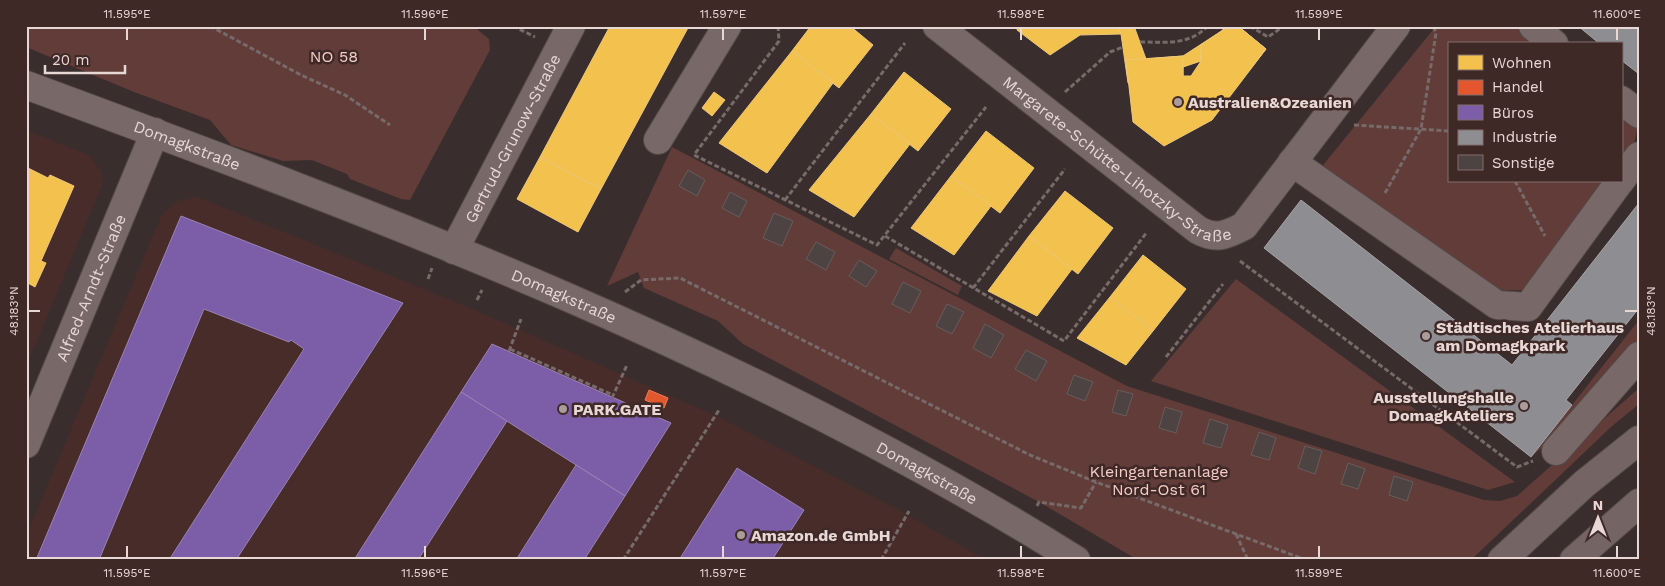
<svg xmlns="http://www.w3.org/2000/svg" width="1665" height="586" font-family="'Work Sans',sans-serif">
<rect width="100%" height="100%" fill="#392e2d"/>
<!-- built -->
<g fill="#472c2a">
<polygon points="26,130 89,155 101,171 103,183 26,367"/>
<polygon points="198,197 463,305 723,419 897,509 986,560 26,560 26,536 162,214 177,201"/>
</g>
<!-- green -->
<g fill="#613c39">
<polygon points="26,26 473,26 489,39 490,50 410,200 401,199 350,179 347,174 312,160 283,161 231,145 210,120 134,92 26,47"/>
<polygon points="1436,26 1515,26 1536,44 1449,44 1449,181 1608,181 1524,290 1486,291 1320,169"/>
<polygon points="1621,114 1638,128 1632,151 1621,164"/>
<polygon points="672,147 1127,386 1484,500 1500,501 1517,496 1639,388 1639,404 1611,427 1471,560 1138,560 1039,502 743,344 718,321 644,288 638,272 607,286"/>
<polygon points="896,248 962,286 958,295 889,259"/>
<polygon points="1236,279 1515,482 1488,490 1151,381"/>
<polygon points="1639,320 1639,365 1531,457"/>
</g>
<!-- homes -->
<g fill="#f2c14e" stroke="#efc877">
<polygon points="610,26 689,26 601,189 540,157"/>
<polygon points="811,26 850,26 873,45 839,88 792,51"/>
<polygon points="1018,26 1124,26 1121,34 1080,35 1050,55 1017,30"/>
<polygon points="1117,26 1134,26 1146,59 1183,56 1223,30 1223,26 1238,26 1266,49 1248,72 1222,52 1201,55 1201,61 1183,67 1183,76 1128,83 1121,34"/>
<polygon points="1229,26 1238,26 1266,49 1212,120 1164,146 1133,122 1126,60 1183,56 1183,76 1191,76 1201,61 1201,45"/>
<polygon points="792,51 833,83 767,173 719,143"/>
<polygon points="904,72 951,109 918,151 871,114"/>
<polygon points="714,92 725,100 712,116 702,108"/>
<polygon points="871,114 910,144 854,217 809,190"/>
<polygon points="986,131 1034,168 1000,213 951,176"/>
<polygon points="540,157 601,189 578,232 517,199"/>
<polygon points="26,167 48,178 50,175 74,186 41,261 46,263 35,287 26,282"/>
<polygon points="951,176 991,206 954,255 911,228"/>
<polygon points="1065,191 1113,228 1078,274 1029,236"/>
<polygon points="1029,236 1072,269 1037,316 988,291"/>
<polygon points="1143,255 1186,289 1153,331 1110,297"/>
<polygon points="1110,297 1153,331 1126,365 1077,338"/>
</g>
<!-- shops -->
<polygon fill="#e4572e" stroke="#e57e60" points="649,390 668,398 664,408 645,400"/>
<!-- offices -->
<g fill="#7b5ea7" stroke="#9b83b5">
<polygon points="181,216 403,303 236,560 169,560 304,349 291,340 289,342 204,309 99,560 36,560"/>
<polygon points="492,344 671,423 625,496 461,392"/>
<polygon points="461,392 507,421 418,560 354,560"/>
<polygon points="576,465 625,496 584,560 516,560"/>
<polygon points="737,468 804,510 772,560 679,560"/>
</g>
<!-- industry -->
<g fill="#8d8d92" stroke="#a8a4a6">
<polygon points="1578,26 1639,26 1639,74 1621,60 1621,44 1600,44"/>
<polygon points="1301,200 1512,365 1639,203 1639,308 1566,400 1572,405 1531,457 1264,248"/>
</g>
<!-- building -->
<g fill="#4d4342" stroke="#685d5c">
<polygon points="688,170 705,180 697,196 679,186"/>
<polygon points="730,192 747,201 739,217 722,208"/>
<polygon points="774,213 793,221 782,246 763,238"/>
<polygon points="816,242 835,252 826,270 806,259"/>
<polygon points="859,260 877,271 866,287 849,276"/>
<polygon points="903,282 921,291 910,313 892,304"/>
<polygon points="947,304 964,312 952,334 936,326"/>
<polygon points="985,324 1004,335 991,358 973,348"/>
<polygon points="1026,350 1047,361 1036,381 1015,369"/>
<polygon points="1074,375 1093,382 1085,401 1067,394"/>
<polygon points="1118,390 1133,394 1126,416 1112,412"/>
<polygon points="1165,407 1182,412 1176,433 1159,428"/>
<polygon points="1210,419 1228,425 1221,448 1203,443"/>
<polygon points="1259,432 1276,438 1269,460 1251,455"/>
<polygon points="1305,446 1322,451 1315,474 1298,468"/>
<polygon points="1348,463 1365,469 1358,489 1341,484"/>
<polygon points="1394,476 1413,482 1407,501 1389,495"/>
</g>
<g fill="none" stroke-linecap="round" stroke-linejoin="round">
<!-- minor casing -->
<g stroke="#544a49" stroke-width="30">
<g id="minor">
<path id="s1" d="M 937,26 L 1198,230 C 1216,240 1227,235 1244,226 L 1396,26"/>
<polyline points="1533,26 1554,44"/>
<path id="s2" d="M 26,85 C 386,218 750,355 1076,560"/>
<polyline points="1621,100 1639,114"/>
<polyline points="658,140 727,26"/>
<polyline points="1292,162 1497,305 1528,307 1620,181"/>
<polyline points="1621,180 1639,156"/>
<path id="s3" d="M 454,250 L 571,26"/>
<path id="s4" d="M 26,444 L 155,132"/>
<polyline points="1556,451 1639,356"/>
</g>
</g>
<!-- highway casing -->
<g stroke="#544a49" stroke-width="30">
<g id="highway">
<polyline points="1502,560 1584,484 1639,440"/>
<polyline points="1574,560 1639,503"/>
</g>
</g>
<!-- path -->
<g stroke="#776a69" stroke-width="3" stroke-dasharray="5 2.5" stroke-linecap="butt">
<polyline points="210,26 301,75 345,95 390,125"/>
<polyline points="513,26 535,37"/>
<polyline points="778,26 779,41 694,155 877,245 986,107"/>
<polyline points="1250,26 1268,37 1284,26"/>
<path d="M 1140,42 C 1166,42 1188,46 1208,26"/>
<polyline points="1065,92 1110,52 1123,47"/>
<polyline points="1354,125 1449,131"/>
<polyline points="1515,181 1545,236"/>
<polyline points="1385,193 1421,129 1436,33 1433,26"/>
<polyline points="785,200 905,43"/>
<polyline points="885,236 1064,341 1147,232"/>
<polyline points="1240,261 1517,467 1533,461"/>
<polyline points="428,279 432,268"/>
<polyline points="973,288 1065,169"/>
<polyline points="625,292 641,280 680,278 1030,455 1096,482 1306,560"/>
<polyline points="477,300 482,290"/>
<polyline points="510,349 613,395"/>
<polyline points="509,351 521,319"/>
<polyline points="1166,357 1223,284"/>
<polyline points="612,398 627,365"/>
<polyline points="1037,506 1039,502 1081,508 1096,482"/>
<polyline points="1236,534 1248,560"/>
<polyline points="623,560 719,410"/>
<polyline points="881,560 909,511"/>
</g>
<!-- minor -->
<use href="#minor" stroke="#786867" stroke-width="28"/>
<!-- highway -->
<use href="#highway" stroke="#746564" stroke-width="28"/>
</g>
<!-- ticks -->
<path fill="none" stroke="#e7d8d6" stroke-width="2" d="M 127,28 L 127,40M 425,28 L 425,40M 723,28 L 723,40M 1021,28 L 1021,40M 1319,28 L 1319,40M 1617,28 L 1617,40M 28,311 L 40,311M 1625,311 L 1638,311M 127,546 L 127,558M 425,546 L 425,558M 723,546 L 723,558M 1021,546 L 1021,558M 1319,546 L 1319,558M 1617,546 L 1617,558"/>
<!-- markers -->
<g fill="#aa9c9b" stroke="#3f2927" stroke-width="2">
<circle cx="1178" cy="102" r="5"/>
<circle cx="1426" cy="336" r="5"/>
<circle cx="1524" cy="406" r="5"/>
<circle cx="563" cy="409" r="5"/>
<circle cx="741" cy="535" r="5"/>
</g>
<g text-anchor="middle" stroke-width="5" stroke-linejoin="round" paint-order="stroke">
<!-- park labels -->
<g font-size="16" fill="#f4cbc7" stroke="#3f2927">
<text x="334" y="62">NO 58</text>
<text x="1159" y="477">Kleingartenanlage<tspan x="1159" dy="18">Nord-Ost 61</tspan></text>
</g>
<!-- poi labels -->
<g font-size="16" font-weight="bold" fill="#e7d8d6" stroke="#3f2927" text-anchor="start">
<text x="1188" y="108">Australien&amp;Ozeanien</text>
<text x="1436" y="333">Städtisches Atelierhaus<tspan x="1436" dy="18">am Domagkpark</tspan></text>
<text x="1514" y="403" text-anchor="end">Ausstellungshalle<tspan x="1514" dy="18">DomagkAteliers</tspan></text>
<text x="573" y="415">PARK.GATE</text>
<text x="751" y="541">Amazon.de GmbH</text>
</g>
<!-- street labels -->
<g font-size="16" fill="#e7d8d6" stroke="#3f2927">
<text dy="6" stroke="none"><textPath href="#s3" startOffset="126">Gertrud-Grunow-Straße</textPath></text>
<text dy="6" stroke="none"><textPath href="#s2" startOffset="172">Domagkstraße</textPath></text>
<text dy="6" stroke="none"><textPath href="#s1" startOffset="226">Margarete-Schütte-Lihotzky-Straße</textPath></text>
<text dy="6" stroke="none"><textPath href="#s4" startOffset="169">Alfred-Arndt-Straße</textPath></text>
<text dy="6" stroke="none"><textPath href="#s2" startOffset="578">Domagkstraße</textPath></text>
<text dy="6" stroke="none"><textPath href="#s2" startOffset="982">Domagkstraße</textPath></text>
</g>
</g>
<!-- border -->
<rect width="1665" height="586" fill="none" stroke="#3f2927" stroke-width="55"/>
<!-- legend -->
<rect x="1448" y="42" width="175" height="140" fill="#3f2927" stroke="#826f6d"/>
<rect x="1458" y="55" width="25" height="15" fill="#f2c14e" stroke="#826f6d"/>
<text x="1492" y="68" font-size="15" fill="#e7d8d6">Wohnen</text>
<rect x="1458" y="80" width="25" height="15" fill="#e4572e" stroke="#826f6d"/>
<text x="1492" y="92" font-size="15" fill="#e7d8d6">Handel</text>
<rect x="1458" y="105" width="25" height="15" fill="#7b5ea7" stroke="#826f6d"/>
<text x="1492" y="118" font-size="15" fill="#e7d8d6">Büros</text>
<rect x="1458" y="130" width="25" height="15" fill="#8d8d92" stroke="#826f6d"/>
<text x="1492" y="142" font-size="15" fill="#e7d8d6">Industrie</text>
<rect x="1458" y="155" width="25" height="15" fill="#4d4342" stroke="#826f6d"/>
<text x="1492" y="168" font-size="15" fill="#e7d8d6">Sonstige</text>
<!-- north arrow -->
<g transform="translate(1598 518)" stroke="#3f2927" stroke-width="4" paint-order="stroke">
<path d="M0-4L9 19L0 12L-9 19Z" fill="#e7d8d6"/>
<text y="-8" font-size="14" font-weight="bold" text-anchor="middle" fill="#e7d8d6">N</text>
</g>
<!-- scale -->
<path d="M45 65v8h80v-8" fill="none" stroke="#e7d8d6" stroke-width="2.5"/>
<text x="52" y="65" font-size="15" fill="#e7d8d6" stroke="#3f2927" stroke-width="4" paint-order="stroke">20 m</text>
<rect x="28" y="28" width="1610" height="530" fill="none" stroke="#e7d8d6" stroke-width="2"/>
<g font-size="12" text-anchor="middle" fill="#e7d8d6">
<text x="127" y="18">11.595°E</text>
<text x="425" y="18">11.596°E</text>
<text x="723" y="18">11.597°E</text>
<text x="1021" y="18">11.598°E</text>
<text x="1319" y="18">11.599°E</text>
<text x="1617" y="18">11.600°E</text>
<text transform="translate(14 311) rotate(-90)" y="4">48.183°N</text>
<text transform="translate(1651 311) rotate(-90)" y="4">48.183°N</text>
<text x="127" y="577">11.595°E</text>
<text x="425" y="577">11.596°E</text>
<text x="723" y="577">11.597°E</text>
<text x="1021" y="577">11.598°E</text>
<text x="1319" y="577">11.599°E</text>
<text x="1617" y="577">11.600°E</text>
</g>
</svg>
